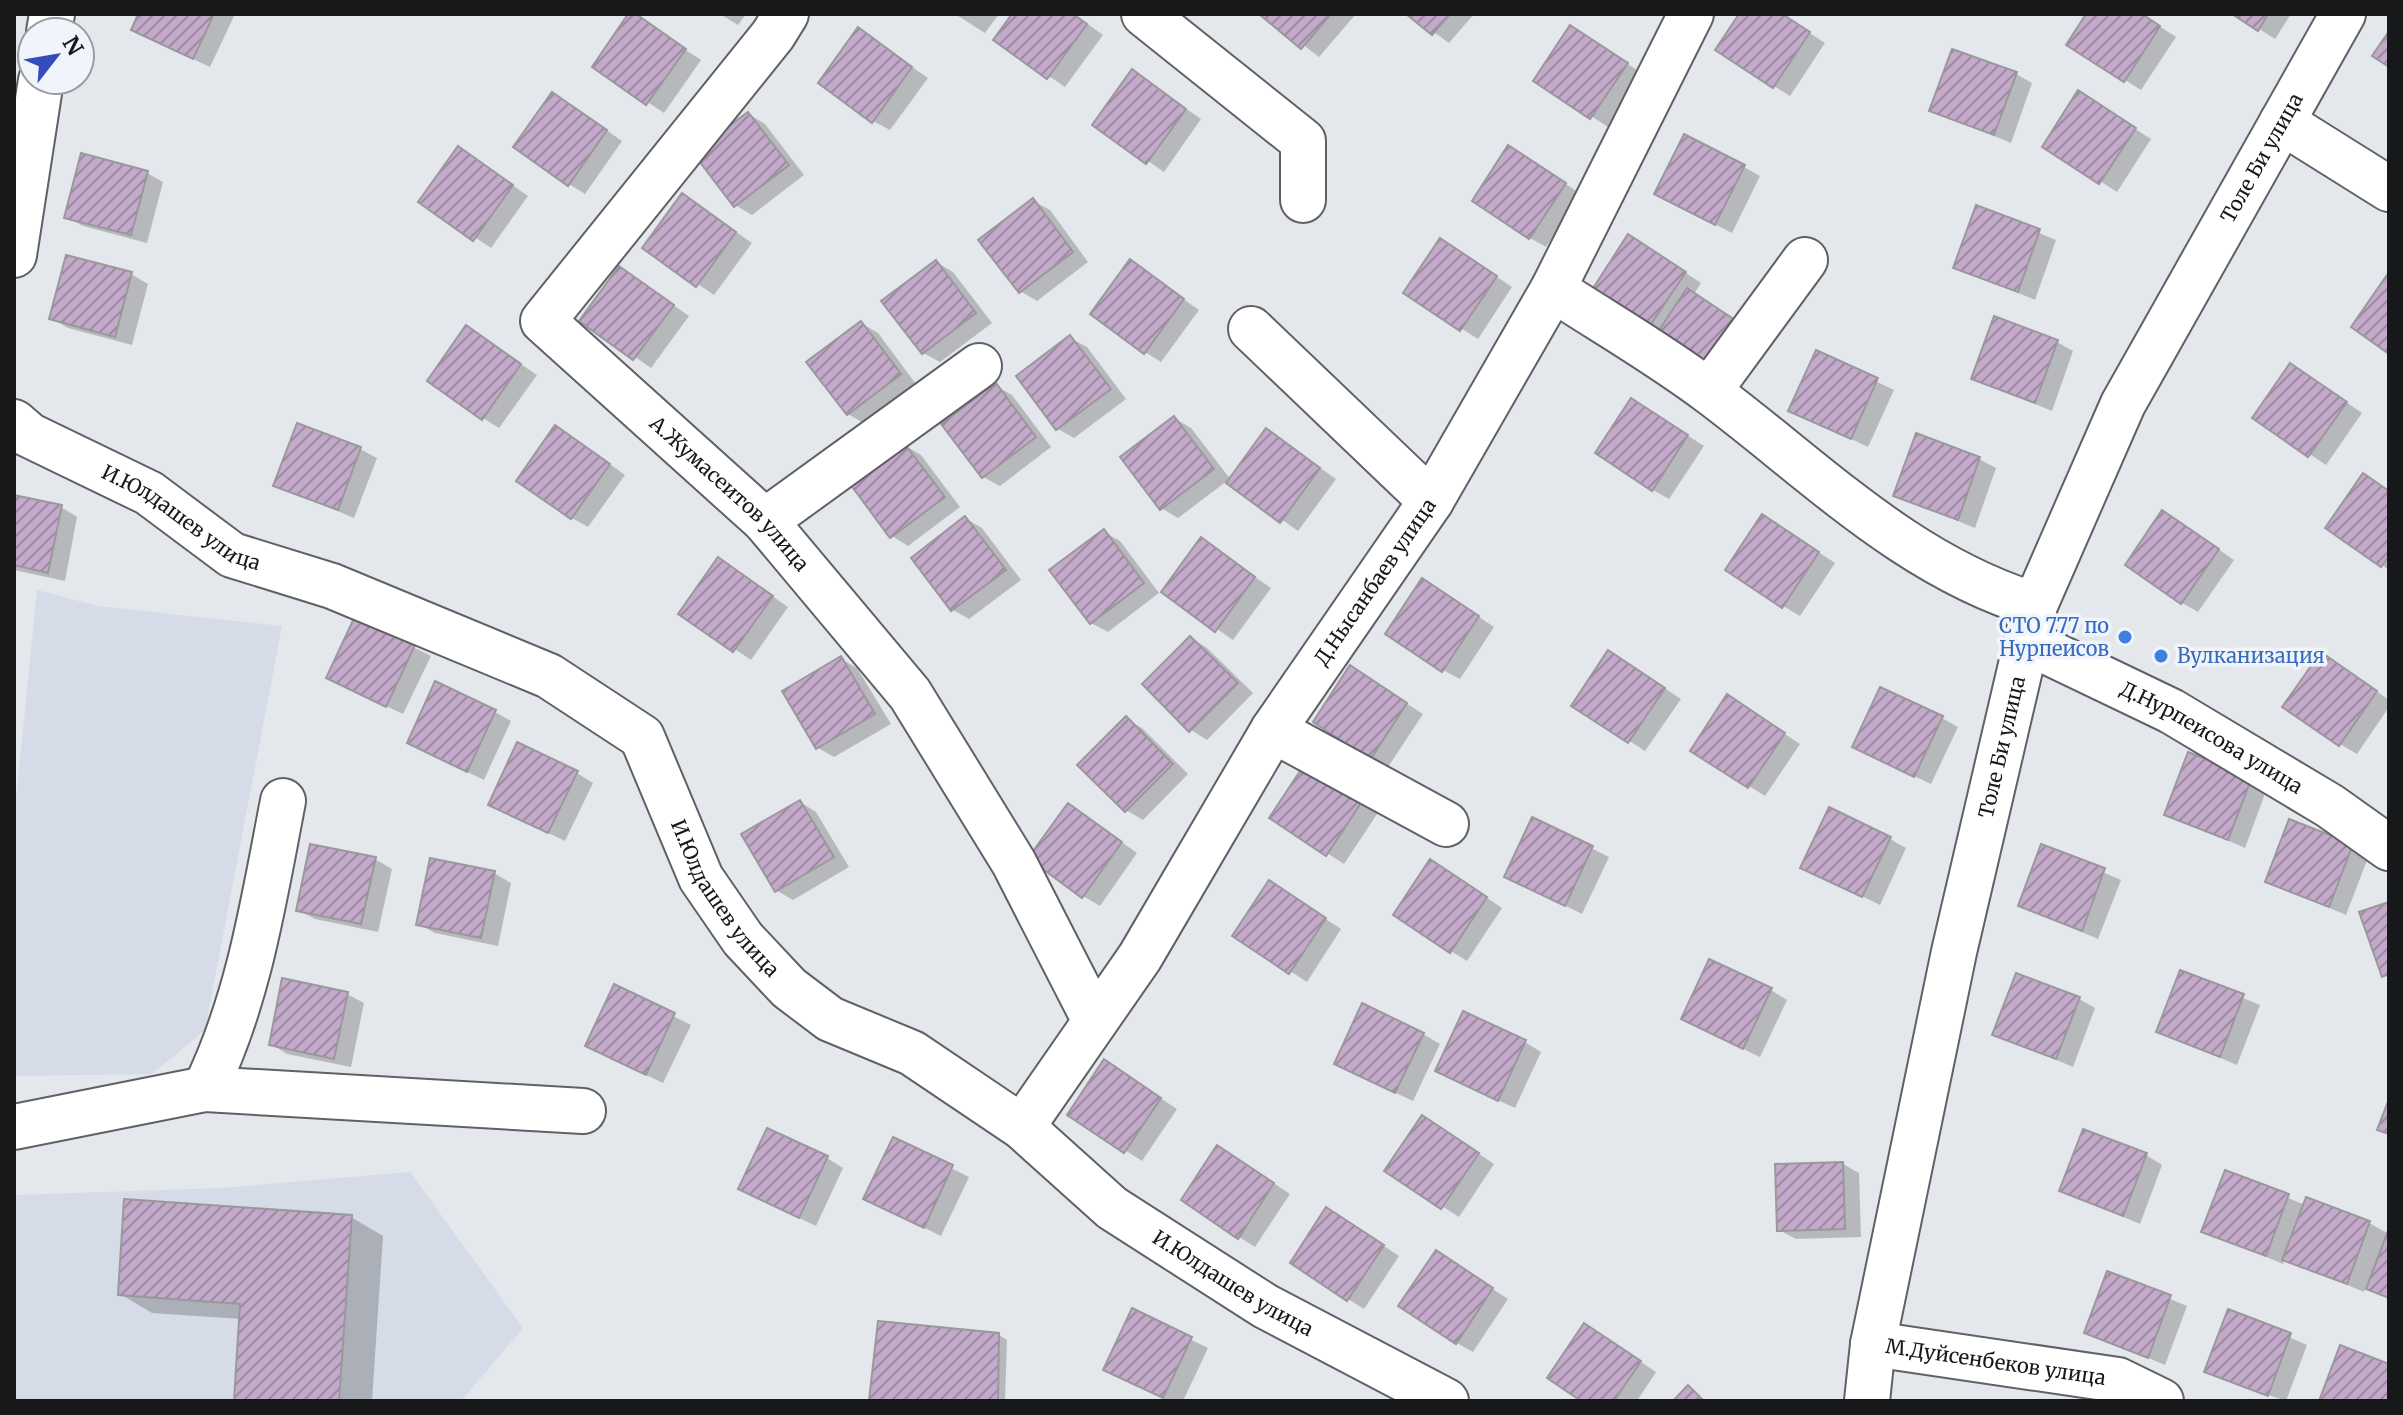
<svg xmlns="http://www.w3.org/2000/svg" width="2403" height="1415" font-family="Merriweather,serif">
<defs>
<pattern id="building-hatch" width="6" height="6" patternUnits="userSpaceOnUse" patternTransform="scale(2)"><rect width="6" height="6" fill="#c4aaca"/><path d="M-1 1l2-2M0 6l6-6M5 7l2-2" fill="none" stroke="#9e89a3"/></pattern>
</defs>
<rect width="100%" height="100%" fill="#e4e7ec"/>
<!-- built -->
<g fill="#d5dbe7">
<polygon points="37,590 98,606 282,626 205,1030 152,1074 14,1076 15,809"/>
<polygon points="410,1172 523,1328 461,1401 14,1401 14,1195 223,1188"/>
</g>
<!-- shadow -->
<g fill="#0003">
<polygon points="141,14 235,14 210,67 150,39"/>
<polygon points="631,14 701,60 664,113 594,66"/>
<polygon points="720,14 746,14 738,25"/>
<polygon points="955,14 999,14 985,33"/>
<polygon points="1015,14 1074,14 1103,35 1065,87 996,40"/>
<polygon points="1263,14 1356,14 1319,57"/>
<polygon points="1409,14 1474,14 1449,43"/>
<polygon points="1741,14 1781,14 1825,43 1790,96 1774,86"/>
<polygon points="2089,14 2140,14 2176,37 2141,90 2125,80"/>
<polygon points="2236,14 2291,14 2275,39"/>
<polygon points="859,30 928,78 890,130 873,121"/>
<polygon points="1587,37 1643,74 1608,127 1536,80"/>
<polygon points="1133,72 1201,119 1164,172 1095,124"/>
<polygon points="2016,74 2032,83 2011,143 1932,110"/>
<polygon points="2095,103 2151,139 2117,192 2045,146"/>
<polygon points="569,104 622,141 585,194 569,184"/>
<polygon points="749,114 765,124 804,175 752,215 735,205"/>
<polygon points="1526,158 1581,194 1546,247 1530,238"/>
<polygon points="475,159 528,196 491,248 421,202"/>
<polygon points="1744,167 1760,176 1732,233 1673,203"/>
<polygon points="147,173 163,182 147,243 83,226 66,217"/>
<polygon points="683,195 752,243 714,295 645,248"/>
<polygon points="1033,201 1050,210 1088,262 1037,301 1020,291"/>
<polygon points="1977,208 2056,240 2035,300 1956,267"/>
<polygon points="1645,246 1701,283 1694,294 1725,389 1650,326"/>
<polygon points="1457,250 1512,287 1478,339 1406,293"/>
<polygon points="936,262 953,272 992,323 940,362 923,353"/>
<polygon points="1130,262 1199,310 1161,362 1145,352"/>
<polygon points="620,268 689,316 651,368 582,320"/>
<polygon points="131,274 148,284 132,345 68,328 51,318"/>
<polygon points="861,323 878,333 916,384 865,424 848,414"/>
<polygon points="467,328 537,375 499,428 483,418"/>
<polygon points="1070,338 1087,347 1126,399 1074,438 1058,429"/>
<polygon points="2057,342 2073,351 2052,411 1973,378"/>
<polygon points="1817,353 1894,390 1868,447 1791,410"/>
<polygon points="2307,375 2362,413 2326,465 2255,418"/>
<polygon points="996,386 1012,395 1051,447 1000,486 983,477"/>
<polygon points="1648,410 1704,446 1669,499 1653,490"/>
<polygon points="1174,418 1191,428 1231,480 1267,431 1336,479 1298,531 1227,481 1178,518 1161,508"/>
<polygon points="572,437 625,475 588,527 572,518"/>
<polygon points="904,445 921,455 960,507 908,546 892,536"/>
<polygon points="360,449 377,458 354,518 276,485"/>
<polygon points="1979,459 1996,468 1975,528 1895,495"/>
<polygon points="2389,492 2389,570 2328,528"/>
<polygon points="14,497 61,507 77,517 65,581 14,570"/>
<polygon points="966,519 982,528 1021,580 969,619 953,610 914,558"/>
<polygon points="2180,523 2234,560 2198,612 2182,603"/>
<polygon points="1779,526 1835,563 1800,616 1783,606"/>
<polygon points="1104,532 1120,541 1159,593 1108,632 1091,623"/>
<polygon points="1202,540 1271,588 1233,640 1164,592"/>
<polygon points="735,570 788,607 751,660 681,613"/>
<polygon points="1439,590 1494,627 1460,679 1443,670"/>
<polygon points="356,619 431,656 403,714 345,687"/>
<polygon points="1191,638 1207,648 1253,693 1207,740 1191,730"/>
<polygon points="841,659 857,668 891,724 834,757 818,748"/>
<polygon points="1625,662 1681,699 1645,751 1574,705"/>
<polygon points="2338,664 2389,700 2389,707 2357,754 2340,744"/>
<polygon points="1367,678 1423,714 1388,767 1371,758"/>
<polygon points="1744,707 1800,744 1765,796 1749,786"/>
<polygon points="495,712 511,721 484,780 426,752"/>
<polygon points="1942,718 1958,727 1931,784 1871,756"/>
<polygon points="1126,719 1142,728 1188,774 1143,820 1126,810"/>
<polygon points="2189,755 2267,788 2245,848 2167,814"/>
<polygon points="1307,765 1379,811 1344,864 1272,818"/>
<polygon points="577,773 593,783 565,841 507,813"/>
<polygon points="800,802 816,812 849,867 793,900 776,890"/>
<polygon points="1069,805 1137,853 1100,906 1083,896"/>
<polygon points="1533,819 1609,857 1582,914 1506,876"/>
<polygon points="2290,822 2369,855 2346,915 2268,882"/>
<polygon points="1890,839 1906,848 1880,905 1803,867"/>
<polygon points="2042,846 2121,880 2098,939 2020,906"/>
<polygon points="375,859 392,869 378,932 315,919 298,910"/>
<polygon points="1447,871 1502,908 1467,961 1451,951"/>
<polygon points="494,873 511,883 498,946 435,933 418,924"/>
<polygon points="1286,893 1341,929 1307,982 1235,936"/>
<polygon points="2181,973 2260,1005 2237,1065 2159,1032"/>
<polygon points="615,987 691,1025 663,1083 605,1055"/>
<polygon points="1771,990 1787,1000 1760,1057 1700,1028"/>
<polygon points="347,994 364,1003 351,1067 287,1054 271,1044"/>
<polygon points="2079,999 2095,1008 2073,1067 1995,1034"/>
<polygon points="1423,1034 1440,1044 1413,1101 1353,1073"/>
<polygon points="1525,1042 1541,1052 1515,1108 1454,1080"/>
<polygon points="1121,1072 1177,1109 1142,1161 1070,1115"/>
<polygon points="1439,1127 1494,1164 1459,1217 1387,1171"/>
<polygon points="894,1140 969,1177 941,1236 882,1207"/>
<polygon points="2146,1155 2162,1165 2140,1224 2062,1191"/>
<polygon points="1235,1157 1290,1194 1255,1247 1239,1237"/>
<polygon points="827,1158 843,1168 816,1226 757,1198"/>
<polygon points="1843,1164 1859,1173 1861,1237 1796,1239 1779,1230"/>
<polygon points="2226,1172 2305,1205 2369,1223 2389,1234 2389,1299 2366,1286 2364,1292 2285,1259 2283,1264 2204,1231"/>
<polygon points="351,1217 383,1236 372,1401 236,1401 241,1319 152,1313 120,1294"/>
<polygon points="1344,1219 1399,1256 1364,1309 1348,1299"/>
<polygon points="1453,1263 1508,1299 1473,1352 1457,1343"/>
<polygon points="2108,1273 2187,1306 2165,1365 2087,1332"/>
<polygon points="1133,1311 1208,1348 1183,1401 1169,1401 1122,1379"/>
<polygon points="2229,1311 2307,1345 2286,1401 2223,1380 2206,1371"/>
<polygon points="999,1335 1007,1340 1005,1401 870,1401"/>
<polygon points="1601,1335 1656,1372 1637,1401 1584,1401"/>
</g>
<!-- building -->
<g fill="url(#building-hatch)" stroke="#9b989c" stroke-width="2">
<polygon points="138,14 214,14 193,59 131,30"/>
<polygon points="628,14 636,14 686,49 646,105 592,67"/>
<polygon points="1012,14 1073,14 1087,24 1047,79 993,40"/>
<polygon points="1259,14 1331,14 1301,49"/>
<polygon points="1406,14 1450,14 1432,35"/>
<polygon points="1739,14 1782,14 1810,32 1773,88 1715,50"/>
<polygon points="2086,14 2142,14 2160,26 2124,82 2066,45"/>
<polygon points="2232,14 2268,14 2258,31"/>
<polygon points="1570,25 1628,63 1590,119 1533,81"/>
<polygon points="858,27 912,67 872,123 818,83"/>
<polygon points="2389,31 2389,67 2372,56"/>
<polygon points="1952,49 2017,72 1994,135 1929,111"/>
<polygon points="1132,69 1186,109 1146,164 1092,125"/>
<polygon points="2078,90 2136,128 2099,184 2042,147"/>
<polygon points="552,92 607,130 568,186 513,147"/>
<polygon points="748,112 789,165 734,207 693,153"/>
<polygon points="1684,134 1745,165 1715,225 1654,194"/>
<polygon points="1508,145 1566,183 1529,239 1472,201"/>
<polygon points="458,146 513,185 473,241 418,202"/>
<polygon points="81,153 148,171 131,235 64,218"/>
<polygon points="682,193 736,232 696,287 642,248"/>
<polygon points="1033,198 1073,252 1019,293 978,240"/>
<polygon points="1976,205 2040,229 2018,292 1953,268"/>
<polygon points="1628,234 1686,272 1649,327 1592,290"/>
<polygon points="1440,238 1497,276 1460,331 1403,293"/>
<polygon points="66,255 132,272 115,337 49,319"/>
<polygon points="1130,259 1184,299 1144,354 1090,314"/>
<polygon points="936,260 976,313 922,354 881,301"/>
<polygon points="619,266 674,305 633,360 579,321"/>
<polygon points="2389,272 2389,354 2351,327"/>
<polygon points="1687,288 1744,326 1707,382 1650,344"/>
<polygon points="1994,316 2058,340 2035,403 1971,379"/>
<polygon points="861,321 901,374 847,415 806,362"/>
<polygon points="466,325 521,364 482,420 427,381"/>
<polygon points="1070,335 1111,389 1056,430 1016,376"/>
<polygon points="1816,350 1878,378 1851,439 1788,411"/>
<polygon points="2290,363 2347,402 2308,457 2252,418"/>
<polygon points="996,383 1036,437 982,478 941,424"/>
<polygon points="1631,398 1688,435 1652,491 1595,453"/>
<polygon points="1174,416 1214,469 1160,510 1120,457"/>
<polygon points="297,423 361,447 338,510 273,486"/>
<polygon points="555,425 610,464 571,519 516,481"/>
<polygon points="1266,428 1320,468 1280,523 1226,483"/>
<polygon points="1916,433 1980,457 1958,520 1893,496"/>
<polygon points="904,443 945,497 890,538 850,484"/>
<polygon points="2363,473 2389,491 2389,556 2381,567 2325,528"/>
<polygon points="14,495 62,505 48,573 14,565"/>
<polygon points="2162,510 2219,549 2181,604 2125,565"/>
<polygon points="1762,514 1819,552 1782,608 1725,570"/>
<polygon points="965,516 1006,570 951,611 911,558"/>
<polygon points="1104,529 1144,583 1090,624 1049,570"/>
<polygon points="1201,537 1255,577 1215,632 1161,592"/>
<polygon points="718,557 773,596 733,652 678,614"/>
<polygon points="1422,578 1479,616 1442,672 1385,634"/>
<polygon points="355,616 415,645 386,707 326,678"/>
<polygon points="1190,636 1238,683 1189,732 1142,684"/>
<polygon points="1608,650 1665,688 1628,743 1571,706"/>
<polygon points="2321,652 2377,691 2339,746 2282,707"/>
<polygon points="841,656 875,714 816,749 782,691"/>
<polygon points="1350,665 1407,703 1370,760 1313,722"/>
<polygon points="435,681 496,710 467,772 407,743"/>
<polygon points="1880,687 1943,716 1914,777 1852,747"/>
<polygon points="1727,694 1785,733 1748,788 1690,751"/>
<polygon points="1126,716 1173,764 1125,812 1077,765"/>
<polygon points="517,742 578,771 548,833 488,805"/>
<polygon points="2188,752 2252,777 2228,840 2164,815"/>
<polygon points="1306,762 1363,800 1326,856 1269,818"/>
<polygon points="800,800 834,857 775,892 741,834"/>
<polygon points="1068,803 1122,842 1082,898 1028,858"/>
<polygon points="1829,807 1891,837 1862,897 1800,868"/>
<polygon points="1532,817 1593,846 1565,906 1504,877"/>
<polygon points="2289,819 2353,844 2329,907 2265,882"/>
<polygon points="310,844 376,857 361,924 296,911"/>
<polygon points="2041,844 2105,868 2082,931 2018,906"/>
<polygon points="430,858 495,871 481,938 416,925"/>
<polygon points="1430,859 1487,897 1450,953 1393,915"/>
<polygon points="1269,880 1326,918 1289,974 1232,936"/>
<polygon points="2389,902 2389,974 2382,977 2359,912"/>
<polygon points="1709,959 1772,988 1743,1049 1681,1019"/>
<polygon points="2180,970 2244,994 2220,1057 2156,1032"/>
<polygon points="2016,973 2080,997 2056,1059 1992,1035"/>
<polygon points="282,978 348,992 334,1059 269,1045"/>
<polygon points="614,984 675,1013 646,1075 585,1046"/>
<polygon points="1362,1003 1424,1033 1395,1093 1334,1064"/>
<polygon points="1463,1011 1526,1040 1498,1101 1435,1071"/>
<polygon points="1104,1059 1161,1098 1124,1153 1067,1115"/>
<polygon points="2389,1099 2389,1134 2377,1130"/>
<polygon points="1422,1115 1479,1153 1441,1209 1384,1171"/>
<polygon points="767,1128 828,1156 799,1218 738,1189"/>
<polygon points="2083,1129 2147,1153 2123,1216 2059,1191"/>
<polygon points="893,1137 953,1165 924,1228 863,1199"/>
<polygon points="1217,1145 1274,1183 1238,1239 1181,1200"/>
<polygon points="1843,1162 1845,1229 1777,1231 1775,1164"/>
<polygon points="2225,1170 2289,1194 2266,1256 2201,1232"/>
<polygon points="2306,1197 2370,1221 2347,1284 2282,1260"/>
<polygon points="124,1199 352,1215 339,1401 234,1401 240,1304 118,1295"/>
<polygon points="1326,1207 1384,1245 1347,1301 1290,1263"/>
<polygon points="2389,1228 2389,1298 2366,1289"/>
<polygon points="1436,1250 1493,1288 1456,1344 1398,1306"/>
<polygon points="2107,1271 2171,1295 2148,1358 2084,1333"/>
<polygon points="1132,1308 1192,1337 1163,1398 1103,1370"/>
<polygon points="2228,1309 2291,1333 2268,1396 2204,1372"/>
<polygon points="878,1321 999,1333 998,1401 837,1401 869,1400"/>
<polygon points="1584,1323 1641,1361 1614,1401 1581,1401 1547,1378"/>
<polygon points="2340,1345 2389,1364 2389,1401 2319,1401"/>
<polygon points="1688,1385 1704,1401 1673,1401"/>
</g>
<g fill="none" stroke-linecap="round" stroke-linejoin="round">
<!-- minor casing -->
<g stroke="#5f6166" stroke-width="48">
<g id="minor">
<path id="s1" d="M 786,14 L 773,35 L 543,321 L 765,521 L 910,694 L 1014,863 L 1095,1021"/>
<polyline points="1144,14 1303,141 1303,200"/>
<polyline points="49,32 52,14"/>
<polyline points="2282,122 2389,189"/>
<polyline points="14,255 41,80"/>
<path d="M 1553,289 C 1605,323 1661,355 1711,393 C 1815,471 1907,566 2035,605"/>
<polyline points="1251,329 1431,501"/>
<polyline points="1709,391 1805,260"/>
<path id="s2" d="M 14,422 L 29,435 L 149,493 L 232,555 L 332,586 L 549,676 L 642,737 L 701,878 L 743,939 L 789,988 L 830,1019 L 912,1053 L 1022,1127 L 1112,1208 L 1265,1306 L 1446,1401"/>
<polyline points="765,521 979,366"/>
<path id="s3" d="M 2027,642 L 2171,711 L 2330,806 L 2389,848"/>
<polyline points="1273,730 1446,824"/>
<path d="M 205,1089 C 249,999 264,899 283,801"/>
<polyline points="14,1127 205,1089 583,1111"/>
<path id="s4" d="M 1022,1127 L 1140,957 L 1273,730 L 1431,501 L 1553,289 L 1691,14"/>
<path id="s5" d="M 1873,1344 L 2118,1380 L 2161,1401"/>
<path id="s6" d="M 1867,1401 L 1873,1344 L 1954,952 L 2035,605 L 2123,404 L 2343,14"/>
</g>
</g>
<!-- minor -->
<use href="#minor" stroke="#fff" stroke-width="44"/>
</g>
<!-- markers -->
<g fill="#3f7fe0" stroke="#f1f4fa" stroke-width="3">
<circle cx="2125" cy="637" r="8"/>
<circle cx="2161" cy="656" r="8"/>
</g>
<g text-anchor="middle" stroke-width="7" stroke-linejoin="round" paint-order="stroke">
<!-- street labels -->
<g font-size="20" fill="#17181a" stroke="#f1f4fa">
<text dy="7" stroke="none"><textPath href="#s6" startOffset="1316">Толе Би улица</textPath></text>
<text dy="7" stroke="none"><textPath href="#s1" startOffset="646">А.Жумасеитов улица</textPath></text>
<text dy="7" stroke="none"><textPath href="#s2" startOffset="194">И.Юлдашев улица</textPath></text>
<text dy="7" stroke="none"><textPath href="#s4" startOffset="650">Д.Нысанбаев улица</textPath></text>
<text dy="7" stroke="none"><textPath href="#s3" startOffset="208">Д.Нурпеисова улица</textPath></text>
<text dy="7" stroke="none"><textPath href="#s6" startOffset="668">Толе Би улица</textPath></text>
<text dy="7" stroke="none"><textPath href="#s2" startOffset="890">И.Юлдашев улица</textPath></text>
<text dy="7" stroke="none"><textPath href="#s2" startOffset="1538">И.Юлдашев улица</textPath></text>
<text dy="7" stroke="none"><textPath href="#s5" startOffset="124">М.Дуйсенбеков улица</textPath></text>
</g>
<!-- shop labels -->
<g font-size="20" fill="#366cbe" stroke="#f1f4fa" text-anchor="end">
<text x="2109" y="633">СТО 777 по<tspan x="2109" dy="23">Нурпеисов</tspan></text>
<text x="2177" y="663" text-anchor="start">Вулканизация</text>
</g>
</g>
<!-- border -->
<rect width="2403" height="1415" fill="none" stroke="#17181a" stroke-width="32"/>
<!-- north arrow -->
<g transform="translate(56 56) rotate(59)"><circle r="38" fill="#f1f4fa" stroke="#9a9ca0" stroke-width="2"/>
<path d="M0-6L14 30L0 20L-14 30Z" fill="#354cbe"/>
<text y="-12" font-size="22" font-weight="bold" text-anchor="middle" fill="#17181a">N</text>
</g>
</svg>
